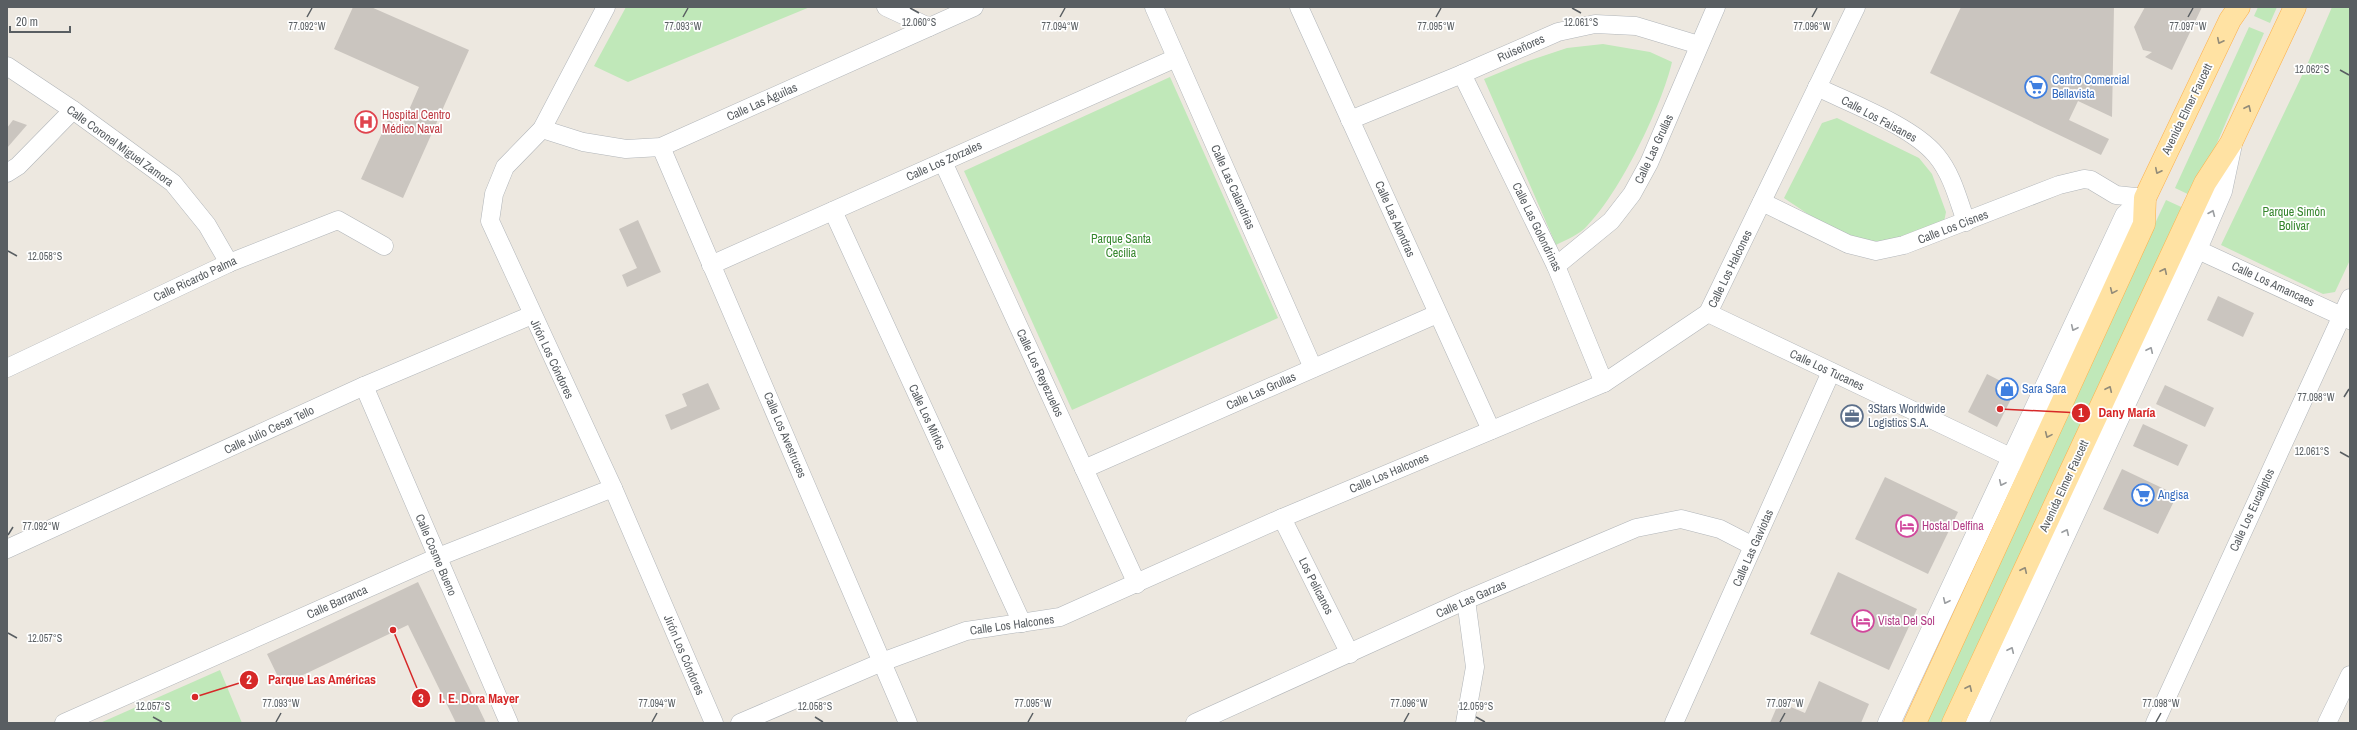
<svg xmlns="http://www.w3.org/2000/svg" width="2357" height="730" font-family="'Archivo Narrow',sans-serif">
<rect width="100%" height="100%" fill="#ede8e0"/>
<!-- green -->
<g fill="#c0e8b9">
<polygon points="626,7 810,7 628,82 594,66"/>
<polygon points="2258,7 2277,7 2270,23 2254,16"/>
<polygon points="2332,7 2350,7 2350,260 2335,292 2323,294 2221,245 2307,65"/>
<polygon points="2249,27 2264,33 2194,197 2175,188"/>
<path d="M 1603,44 L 1650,52 L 1672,62 C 1662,106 1619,194 1587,226 C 1580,234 1566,240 1556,245 L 1484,79 L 1528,61 L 1567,48 Z"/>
<polygon points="1170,77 1278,318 1072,410 964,171"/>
<path d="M 1837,118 L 1919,158 L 1932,174 L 1946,212 L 1944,222 C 1931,228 1918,236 1905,241 C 1865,255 1815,219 1784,198 L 1822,123 Z"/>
<polygon points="2166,200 2190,211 1950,723 1921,723"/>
<polygon points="220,670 242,723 100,723"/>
</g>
<!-- building -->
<g fill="#cac5bf">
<polygon points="353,7 371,7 469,50 403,198 361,179 388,120 402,126 419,87 334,49"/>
<polygon points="1961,7 2114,7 2112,117 2078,101 2069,120 2109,139 2101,155 1930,73"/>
<polygon points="2145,7 2202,7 2172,70 2145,57 2152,52 2143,50 2134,27"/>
<polygon points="13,120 27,125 7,148 7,128"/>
<polygon points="638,220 661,272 627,287 622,275 637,268 619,229"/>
<polygon points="2218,296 2254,313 2243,337 2207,320"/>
<polygon points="1987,374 2016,389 1997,427 1968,412"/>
<polygon points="708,383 720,409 671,430 665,415 687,406 682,394"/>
<polygon points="2165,385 2214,408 2205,427 2156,404"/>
<polygon points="2143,424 2188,445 2178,466 2133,446"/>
<polygon points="2122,469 2177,495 2158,534 2103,509"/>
<polygon points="1885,477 1958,512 1928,574 1855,539"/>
<polygon points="1838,572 1917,609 1889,670 1810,634"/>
<polygon points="418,582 486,723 456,723 408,625 282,685 267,654"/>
<polygon points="1819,681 1869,704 1861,723 1770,723 1779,702 1805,713"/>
</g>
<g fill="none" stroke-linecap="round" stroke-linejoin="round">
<!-- street casing -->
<g stroke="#b1b5b9" stroke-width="19">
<g id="street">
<polyline points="606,7 542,129 505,167 494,194 490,221 613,488 714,723"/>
<polyline points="886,7 929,27"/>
<polyline points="1154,7 1313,368"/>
<polyline points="1299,7 1491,430"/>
<polyline points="7,66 73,110 173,183 207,225 229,263"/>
<polyline points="1462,74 1556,266 1604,383"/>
<path d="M 1817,87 C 1852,104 1912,126 1936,155 C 1952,174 1958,199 1966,222"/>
<polyline points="1350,120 1462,74 1558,32 1595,24 1636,26 1699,45"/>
<polyline points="542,129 583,142 626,149 661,147 974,7"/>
<polyline points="661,147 908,723"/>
<polyline points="943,162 1137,584"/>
<polyline points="7,173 18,166 73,110"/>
<polyline points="1762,202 1848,244 1876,251 1904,245 2059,185 2084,179 2091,180 2116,195 2145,198"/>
<polyline points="833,211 1022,623"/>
<polyline points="2196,249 2350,320"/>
<polyline points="711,265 1176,58"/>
<polyline points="1556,266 1611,221 1632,194 1649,163 1716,7"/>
<polyline points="1708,313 2025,464"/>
<polyline points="7,368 229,263 338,220 384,246"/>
<polyline points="364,386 509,723"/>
<polyline points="1084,469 1437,314"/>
<polyline points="1282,518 1350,654"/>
<polyline points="7,549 364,386 532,315"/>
<polyline points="64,723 438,557 613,488"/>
<polyline points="740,723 882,662 966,631 1060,617 1282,518 1604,383 1708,313 1856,7"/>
<polyline points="1195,723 1466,600 1636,528 1681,519 1720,529 1753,546"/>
<polyline points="1465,723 1475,667 1466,600"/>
<polyline points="1674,723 1831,372"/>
<polyline points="2155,723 2350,298"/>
<polyline points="2327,723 2350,675"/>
</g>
</g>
<!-- secondary casing -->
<g stroke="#b2b7bc" stroke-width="23">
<g id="secondary">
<polyline points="1889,723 2126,216 2145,198"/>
<polyline points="1977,723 2196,249 2221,191 2231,144"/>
</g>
</g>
<!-- primary casing -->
<g stroke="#fdb049" stroke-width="23">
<g id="primary">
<polyline points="1915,723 2144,224 2145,198 2230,20 2239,7"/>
<polyline points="1953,723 2205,183 2231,143 2295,7"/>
</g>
</g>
<!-- street -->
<use href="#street" stroke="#fff" stroke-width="18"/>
<!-- secondary -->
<use href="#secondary" stroke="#fff" stroke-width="22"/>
<!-- primary -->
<use href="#primary" stroke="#ffe2a3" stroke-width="22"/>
</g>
<!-- one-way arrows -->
<defs><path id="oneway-chevron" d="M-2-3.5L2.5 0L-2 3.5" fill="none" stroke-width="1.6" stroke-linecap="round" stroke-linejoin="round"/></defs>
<g stroke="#938c79">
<use href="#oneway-chevron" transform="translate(2220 41) rotate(116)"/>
<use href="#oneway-chevron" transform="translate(2248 108) rotate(-65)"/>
<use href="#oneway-chevron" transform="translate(2158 171) rotate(116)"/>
<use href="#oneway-chevron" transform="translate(2164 271) rotate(-65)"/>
<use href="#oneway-chevron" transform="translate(2113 291) rotate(114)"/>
<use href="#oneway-chevron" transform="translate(2109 389) rotate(-65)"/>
<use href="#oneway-chevron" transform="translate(2048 435) rotate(114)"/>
<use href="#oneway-chevron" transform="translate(2024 570) rotate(-65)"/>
<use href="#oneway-chevron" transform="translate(1969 688) rotate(-65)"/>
</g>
<g stroke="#9b9ea1">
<use href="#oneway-chevron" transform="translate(2212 213) rotate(-67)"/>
<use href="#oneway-chevron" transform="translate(2074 328) rotate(115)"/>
<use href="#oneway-chevron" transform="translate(2150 350) rotate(-65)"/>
<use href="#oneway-chevron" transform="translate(2002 483) rotate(115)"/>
<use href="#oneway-chevron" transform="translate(2066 532) rotate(-65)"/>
<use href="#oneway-chevron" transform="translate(1946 601) rotate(115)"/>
<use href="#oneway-chevron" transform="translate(2011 650) rotate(-65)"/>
</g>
<!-- ticks -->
<path fill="none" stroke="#595e62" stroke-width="1.5" d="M 910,8 L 919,13M 1572,8 L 1581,13M 307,17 L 312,8M 683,17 L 688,8M 1060,17 L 1065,8M 1436,17 L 1441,8M 1812,17 L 1817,8M 2188,17 L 2193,8M 2340,70 L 2349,75M 8,251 L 17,256M 2344,397 L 2349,389M 2340,452 L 2349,457M 8,535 L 13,527M 8,633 L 17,638M 153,717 L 162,722M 815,717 L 823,722M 1476,717 L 1485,722M 276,722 L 281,713M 652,722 L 657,713M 1028,722 L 1033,713M 1404,722 L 1409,713M 1780,722 L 1785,713M 2156,722 L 2161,713"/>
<!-- icons -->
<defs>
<g id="supermarket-ring" transform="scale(1.15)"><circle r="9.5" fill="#fff" stroke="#3f7fe0" stroke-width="1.5"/><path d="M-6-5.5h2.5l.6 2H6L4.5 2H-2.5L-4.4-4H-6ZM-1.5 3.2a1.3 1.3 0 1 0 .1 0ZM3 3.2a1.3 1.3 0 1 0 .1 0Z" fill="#3f7fe0"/></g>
<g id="hospital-ring" transform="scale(1.15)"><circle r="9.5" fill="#fff" stroke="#e0444e" stroke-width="1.5"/><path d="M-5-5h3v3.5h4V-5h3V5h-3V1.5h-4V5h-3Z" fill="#e0444e"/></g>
<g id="shop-ring" transform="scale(1.15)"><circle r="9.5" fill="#fff" stroke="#3f7fe0" stroke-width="1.5"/><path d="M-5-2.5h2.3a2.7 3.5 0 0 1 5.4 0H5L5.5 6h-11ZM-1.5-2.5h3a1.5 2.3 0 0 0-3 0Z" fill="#3f7fe0"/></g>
<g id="office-ring" transform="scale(1.15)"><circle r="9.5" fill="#fff" stroke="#5c6f8a" stroke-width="1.5"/><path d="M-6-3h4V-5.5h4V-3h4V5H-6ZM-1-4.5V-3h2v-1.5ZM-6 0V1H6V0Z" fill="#5c6f8a"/></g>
<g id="hotel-ring" transform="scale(1.15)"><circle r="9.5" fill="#fff" stroke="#d1479c" stroke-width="1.5"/><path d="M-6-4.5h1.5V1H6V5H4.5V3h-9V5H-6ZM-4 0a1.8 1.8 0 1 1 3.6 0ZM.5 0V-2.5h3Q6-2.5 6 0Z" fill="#d1479c"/></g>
</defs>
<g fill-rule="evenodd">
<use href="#supermarket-ring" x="2036" y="87"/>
<use href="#hospital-ring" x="366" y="122"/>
<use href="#shop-ring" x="2007" y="389"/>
<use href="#office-ring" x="1852" y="416"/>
<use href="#supermarket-ring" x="2143" y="495"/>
<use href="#hotel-ring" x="1907" y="526"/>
<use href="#hotel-ring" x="1863" y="621"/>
</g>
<g text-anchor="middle" stroke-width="3.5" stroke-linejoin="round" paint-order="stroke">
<!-- street labels -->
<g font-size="12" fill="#595e62" stroke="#fff">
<text transform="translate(1521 48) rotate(-24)" y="4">Ruiseñores</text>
<text transform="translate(762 102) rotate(-24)" y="4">Calle Las Águilas</text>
<text transform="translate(2187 109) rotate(-64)" y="4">Avenida Elmer Faucett</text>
<text transform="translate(1879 119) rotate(28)" y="4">Calle Los Faisanes</text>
<text transform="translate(120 146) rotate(36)" y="4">Calle Coronel Miguel Zamora</text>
<text transform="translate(1654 149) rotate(-65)" y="4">Calle Las Grullas</text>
<text transform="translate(944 161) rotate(-24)" y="4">Calle Los Zorzales</text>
<text transform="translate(1233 187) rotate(66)" y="4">Calle Las Calandrias</text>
<text transform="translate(1395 219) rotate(66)" y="4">Calle Las Alondras</text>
<text transform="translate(1537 227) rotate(64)" y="4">Calle Las Golondrinas</text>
<text transform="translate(1953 227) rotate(-21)" y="4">Calle Los Cisnes</text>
<text transform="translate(1730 269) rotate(-64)" y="4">Calle Los Halcones</text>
<text transform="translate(195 279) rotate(-25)" y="4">Calle Ricardo Palma</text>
<text transform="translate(2273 284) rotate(25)" y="4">Calle Los Amancaes</text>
<text transform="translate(552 359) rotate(65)" y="4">Jirón Los Cóndores</text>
<text transform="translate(1827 370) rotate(25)" y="4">Calle Los Tucanes</text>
<text transform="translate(1040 373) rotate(65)" y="4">Calle Los Reyezuelos</text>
<text transform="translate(1261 391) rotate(-24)" y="4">Calle Las Grullas</text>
<text transform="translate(927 417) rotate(65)" y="4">Calle Los Mirlos</text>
<text transform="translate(269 430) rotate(-25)" y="4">Calle Julio Cesar Tello</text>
<text transform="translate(785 435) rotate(67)" y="4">Calle Los Avestruces</text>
<text transform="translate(1389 473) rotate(-23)" y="4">Calle Los Halcones</text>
<text transform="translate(2064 486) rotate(-65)" y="4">Avenida Elmer Faucett</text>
<text transform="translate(2252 510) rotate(-65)" y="4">Calle Los Eucaliptos</text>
<text transform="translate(1753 548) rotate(-66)" y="4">Calle Las Gaviotas</text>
<text transform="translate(436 555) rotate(67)" y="4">Calle Cosme Bueno</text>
<text transform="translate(1316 586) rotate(63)" y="4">Los Pelicanos</text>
<text transform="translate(1471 599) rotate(-24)" y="4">Calle Las Garzas</text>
<text transform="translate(337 602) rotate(-24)" y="4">Calle Barranca</text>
<text transform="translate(1012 625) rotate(-8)" y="4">Calle Los Halcones</text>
<text transform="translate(684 655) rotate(67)" y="4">Jirón Los Cóndores</text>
</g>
<!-- shop labels -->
<g font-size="12" fill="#366cbe" stroke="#fff" text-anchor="start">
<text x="2052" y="84">Centro Comercial<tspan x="2052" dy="14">Bellavista</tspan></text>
<text x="2022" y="393">Sara Sara</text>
<text x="2158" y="499">Angisa</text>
</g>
<!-- health labels -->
<g font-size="12" fill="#be3a42" stroke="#fff" text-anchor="start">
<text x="382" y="119">Hospital Centro<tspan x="382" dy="14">Médico Naval</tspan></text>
</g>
<!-- park labels -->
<g font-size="12" fill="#36862d" stroke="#fff">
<text x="2294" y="216">Parque Simón<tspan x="2294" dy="14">Bolívar</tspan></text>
<text x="1121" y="243">Parque Santa<tspan x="1121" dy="14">Cecilia</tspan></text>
</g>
<!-- service labels -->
<g font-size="12" fill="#4e5e75" stroke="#fff" text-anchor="start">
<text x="1868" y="413">3Stars Worldwide<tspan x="1868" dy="14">Logistics S.A.</tspan></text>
</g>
<!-- hotel labels -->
<g font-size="12" fill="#b23c85" stroke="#fff" text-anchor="start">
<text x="1922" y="530">Hostal Delfina</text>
<text x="1878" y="625">Vista Del Sol</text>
</g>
</g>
<g font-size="10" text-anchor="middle" fill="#595e62" stroke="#fff" stroke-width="3.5" stroke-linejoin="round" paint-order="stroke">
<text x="919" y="26">12.060°S</text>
<text x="1581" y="26">12.061°S</text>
<text x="307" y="30">77.092°W</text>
<text x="1060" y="30">77.094°W</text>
<text x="2188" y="30">77.097°W</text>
<text x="683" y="30">77.093°W</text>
<text x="1436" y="30">77.095°W</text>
<text x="1812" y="30">77.096°W</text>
<text x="2312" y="73">12.062°S</text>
<text x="45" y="260">12.058°S</text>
<text x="2316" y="401">77.098°W</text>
<text x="2312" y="455">12.061°S</text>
<text x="41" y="530">77.092°W</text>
<text x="45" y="642">12.057°S</text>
<text x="281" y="707">77.093°W</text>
<text x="657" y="707">77.094°W</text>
<text x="1033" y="707">77.095°W</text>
<text x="1409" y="707">77.096°W</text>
<text x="1785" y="707">77.097°W</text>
<text x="2161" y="707">77.098°W</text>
<text x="153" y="710">12.057°S</text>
<text x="815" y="710">12.058°S</text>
<text x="1476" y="710">12.059°S</text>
</g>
<!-- callouts -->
<path fill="none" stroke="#d62828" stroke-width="1.5" d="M2000 409L2081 413M195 697L249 680M393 630L421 698"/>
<g fill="#d62828" stroke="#fff" stroke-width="1.5">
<circle cx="2000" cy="409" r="4"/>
<circle cx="195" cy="697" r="4"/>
<circle cx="393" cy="630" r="4"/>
<circle cx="2081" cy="413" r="10"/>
<circle cx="249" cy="680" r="10"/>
<circle cx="421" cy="698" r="10"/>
</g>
<g font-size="12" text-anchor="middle" font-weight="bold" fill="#fff">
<text x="2081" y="417">1</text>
<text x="249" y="684">2</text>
<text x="421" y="703">3</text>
</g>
<g font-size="13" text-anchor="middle" font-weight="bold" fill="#d62828" stroke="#fff" stroke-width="3.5" stroke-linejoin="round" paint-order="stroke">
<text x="2127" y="417">Dany María</text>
<text x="322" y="684">Parque Las Américas</text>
<text x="479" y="703">I. E. Dora Mayer</text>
</g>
<!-- border -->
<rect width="2357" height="730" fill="none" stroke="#595e62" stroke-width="16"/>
<!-- scale -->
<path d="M10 26v6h60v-6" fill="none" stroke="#595e62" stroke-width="2"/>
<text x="16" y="26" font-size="12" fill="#595e62" stroke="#ffffff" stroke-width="3" paint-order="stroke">20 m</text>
</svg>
